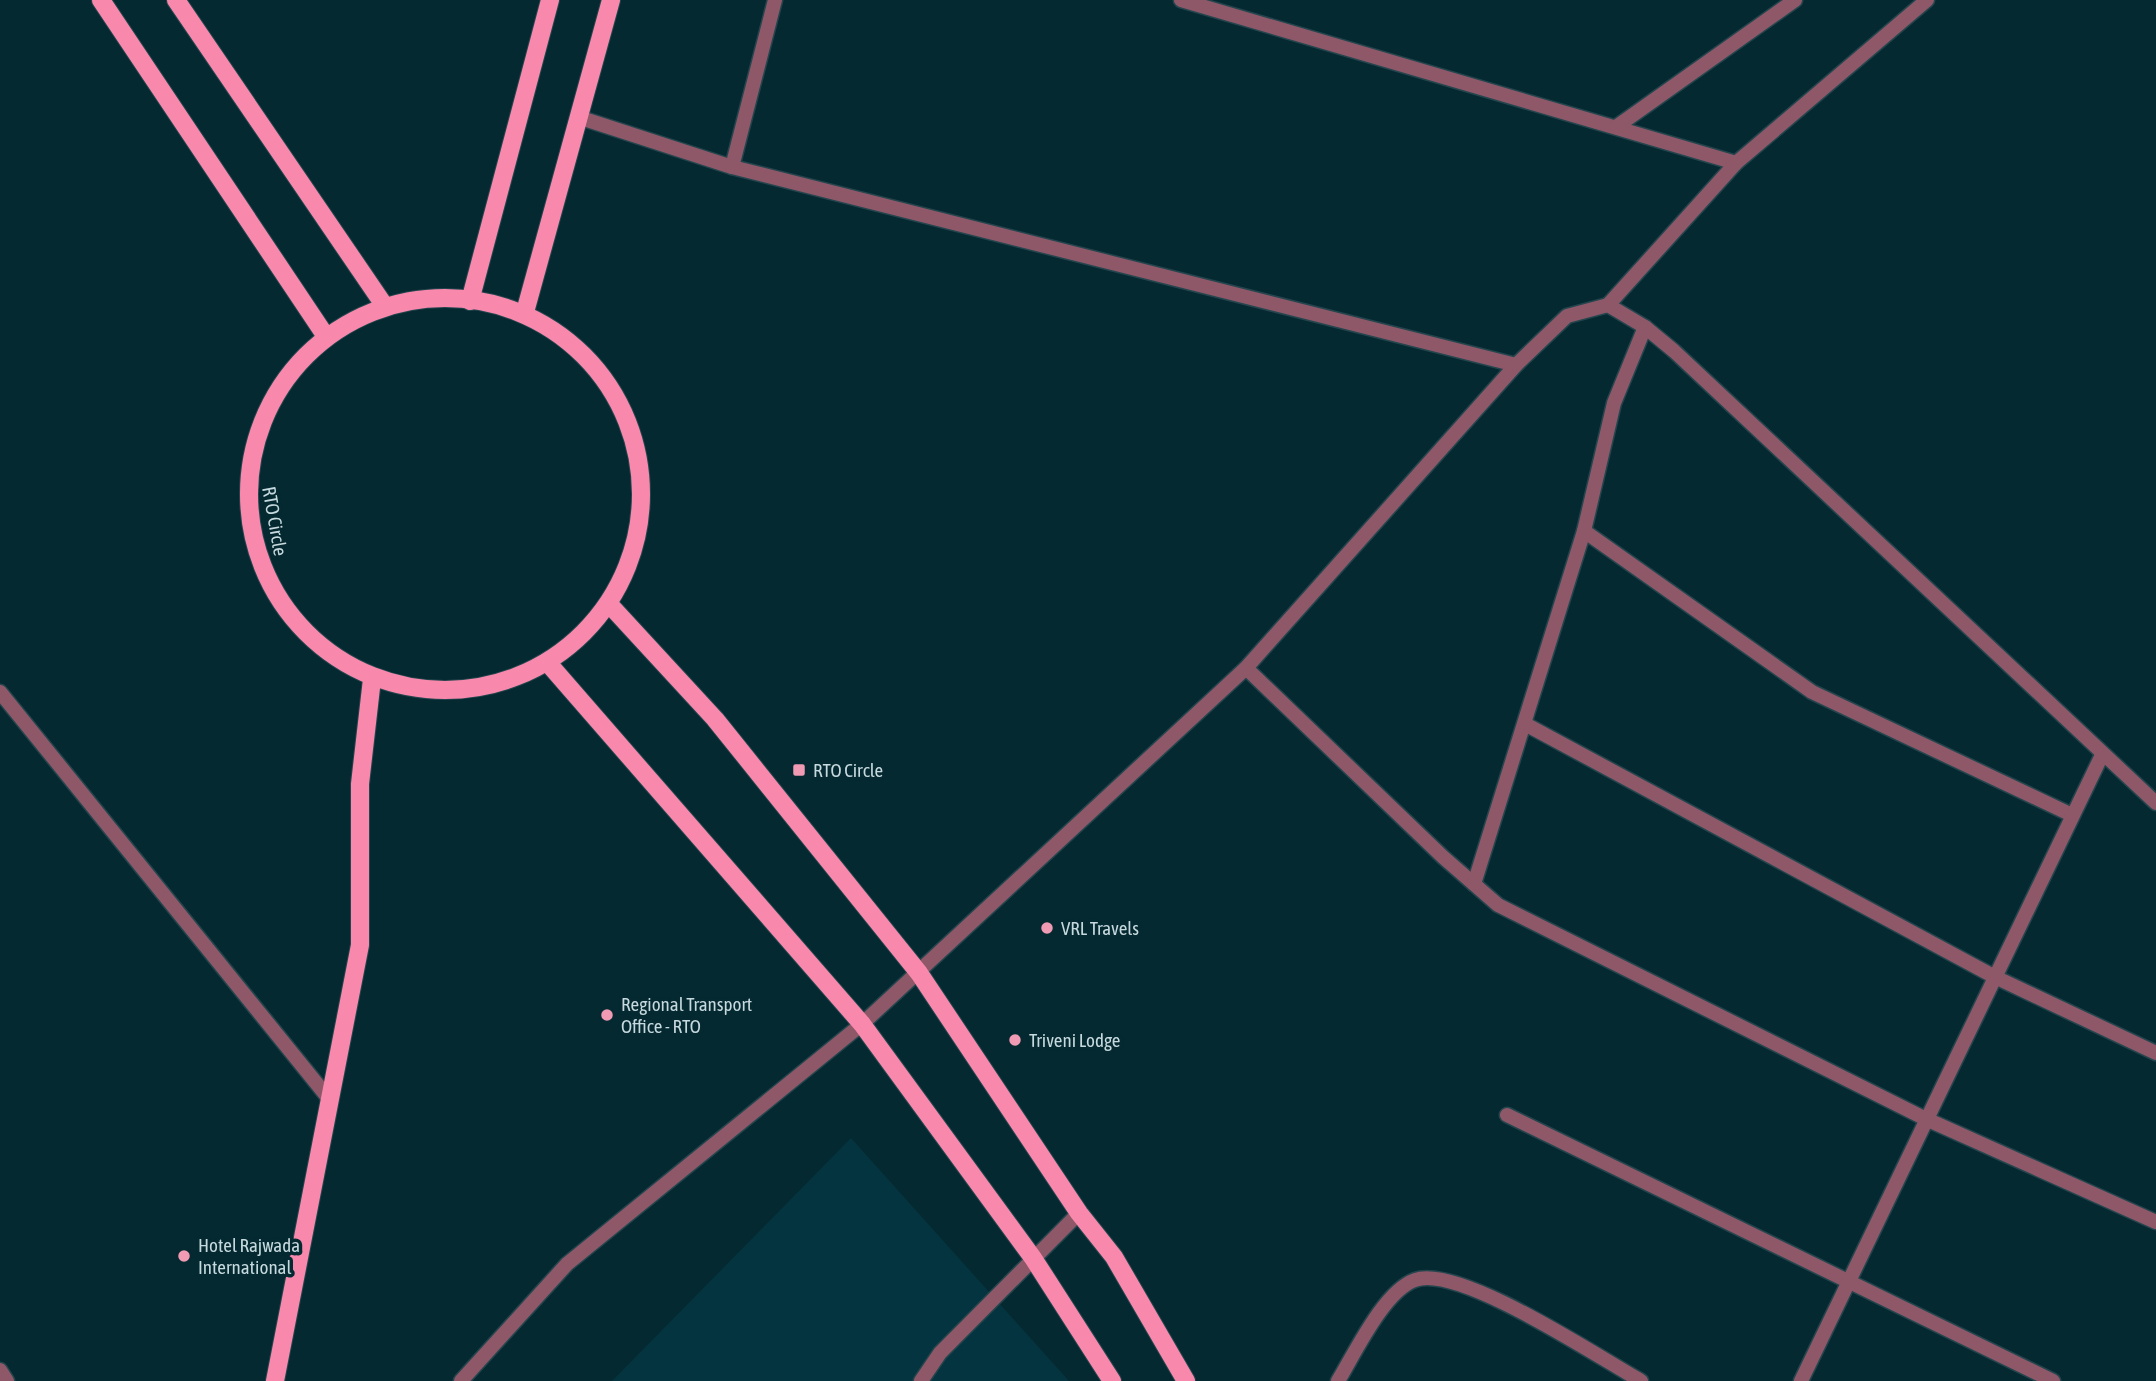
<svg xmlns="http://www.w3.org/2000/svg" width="2156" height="1381" font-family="'Asap Condensed',sans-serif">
<rect width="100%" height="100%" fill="#052931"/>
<!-- built -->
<polygon fill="#04343f" points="851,1138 1069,1381 612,1381"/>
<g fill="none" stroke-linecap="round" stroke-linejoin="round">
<!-- service casing -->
<g stroke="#24454d" stroke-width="17">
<polyline id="service" points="921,1381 940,1353 1079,1213"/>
</g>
<!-- minor casing -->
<g stroke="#24454d" stroke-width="17">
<g id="minor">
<polyline points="1181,0 1736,163"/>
<polyline points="578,117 732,167 1516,365"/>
<polyline points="1616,127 1795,0"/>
<polyline points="732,167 775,0"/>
<polyline points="1608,305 1736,163 1927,0"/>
<polyline points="1584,531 1812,692 2072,815"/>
<polyline points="1246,668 1443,857 1498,905 1926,1119 2156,1222"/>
<polyline points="0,692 330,1100"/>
<polyline points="1525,724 1995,977 2156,1053"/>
<polyline points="1474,884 1584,531 1614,403 1645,327"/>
<polyline points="1507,1115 2053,1381"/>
<polyline points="0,1370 7,1381"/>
<path d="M 1338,1381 C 1355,1353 1384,1291 1415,1280 C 1459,1264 1598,1357 1641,1381"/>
<polyline points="1801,1381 2102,755"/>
</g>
</g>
<!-- tertiary casing -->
<g stroke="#24454d" stroke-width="17">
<polyline id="tertiary" points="461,1381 567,1264 862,1024 1246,668 1516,365 1567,316 1608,305 1645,327 1674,351 2156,803"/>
</g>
<!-- primary casing -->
<g stroke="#24454d" stroke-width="20">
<g id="primary">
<polyline points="101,0 325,335"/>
<polyline points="176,0 384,305"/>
<circle cx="445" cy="494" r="196"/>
<polyline points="470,301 550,0"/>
<polyline points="525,312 611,0"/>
<polyline points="609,604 715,719 919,973 1079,1213 1114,1257 1186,1381"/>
<polyline points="548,663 862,1024 1033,1258 1112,1381"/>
<polyline points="275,1381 360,945 360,784 372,679"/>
</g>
</g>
<!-- service -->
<use href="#service" stroke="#8e5868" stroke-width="14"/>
<!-- minor -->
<use href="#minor" stroke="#8e5868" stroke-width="14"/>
<!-- tertiary -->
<use href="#tertiary" stroke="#8e5868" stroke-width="14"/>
<!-- primary -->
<use href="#primary" stroke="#f889ad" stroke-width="18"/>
</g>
<!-- markers -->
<g fill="#f19ab4" stroke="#052931" stroke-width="2.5">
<rect x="792" y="763" width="14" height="14" rx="3.5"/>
<circle cx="1047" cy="928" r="7"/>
<circle cx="607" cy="1015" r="7"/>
<circle cx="1015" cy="1040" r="7"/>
<circle cx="184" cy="1256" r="7"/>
</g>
<g text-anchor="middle" stroke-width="7" stroke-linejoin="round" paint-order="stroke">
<!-- street labels -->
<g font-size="19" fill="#c6d9de" stroke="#052931">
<text transform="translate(275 521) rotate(80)" y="7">RTO Circle</text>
</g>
<!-- poi labels -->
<g font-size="19" fill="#c6d9de" stroke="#052931" text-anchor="start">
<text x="813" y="777">RTO Circle</text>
<text x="1061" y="935">VRL Travels</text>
<text x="621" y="1011">Regional Transport<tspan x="621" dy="22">Office - RTO</tspan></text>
<text x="1029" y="1047">Triveni Lodge</text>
<text x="198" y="1252">Hotel Rajwada<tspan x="198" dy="22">International</tspan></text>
</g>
</g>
</svg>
